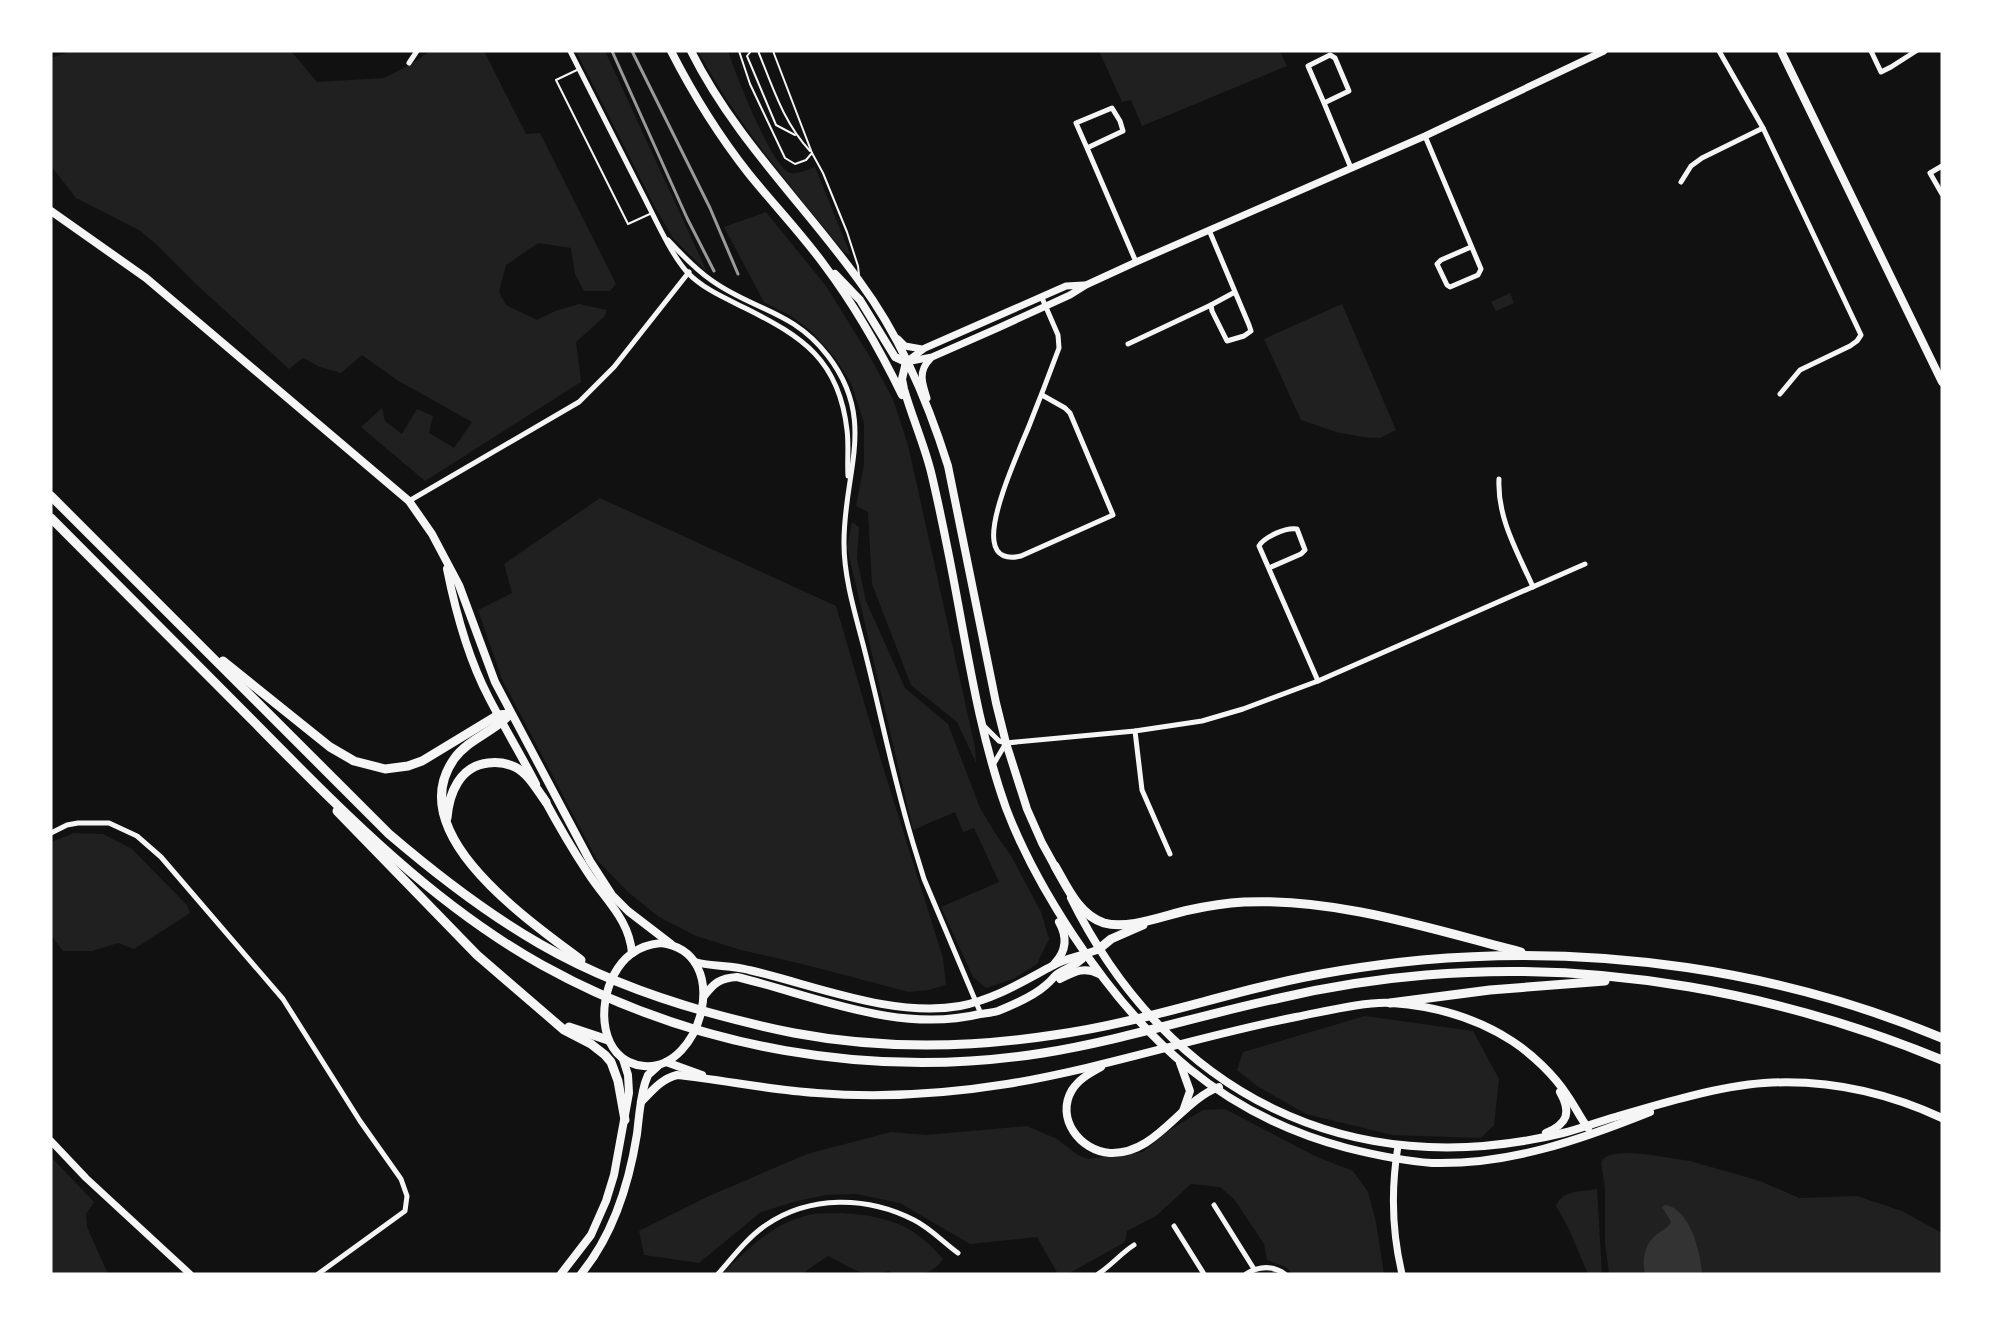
<svg xmlns="http://www.w3.org/2000/svg" width="1993" height="1325" font-family="'PT Sans Narrow',sans-serif">
<rect width="100%" height="100%" fill="#111"/>
<!-- green -->
<g fill="#202020">
<polygon points="67,51 291,51 317,82 384,78 410,65 430,51 484,51 526,134 540,133 616,284 610,291 584,291 575,274 571,248 538,243 506,265 499,292 506,305 537,320 555,311 579,304 607,310 604,317 576,342 581,382 425,481 361,427 382,408 385,421 402,434 417,409 433,416 429,433 454,448 472,422 397,380 362,355 341,373 320,367 303,358 289,369 197,285 157,245 139,230 76,198 51,166 51,58 66,53"/>
<polygon points="576,51 605,51 707,272 673,238 655,207"/>
<path d="M 698,51 L 728,51 C 736,75 769,160 788,172 C 795,176 808,169 815,167 L 847,246 L 850,255 L 844,252 C 790,185 739,127 698,51 Z"/>
<polygon points="1099,51 1280,51 1287,66 1142,126 1131,100 1122,102"/>
<polygon points="766,212 826,286 870,357 893,399 908,445 975,747 976,763 957,722 911,685 872,584 868,512 856,506 864,464 864,423 851,383 836,359 812,332 793,317 764,302 724,227"/>
<polygon points="1510,293 1514,303 1496,311 1491,302"/>
<polygon points="1342,304 1396,430 1380,438 1363,437 1336,432 1301,420 1264,339"/>
<polygon points="600,498 836,606 883,767 943,958 946,985 929,990 909,992 810,966 741,950 696,936 659,917 628,892 597,860 502,679 478,610 512,593 504,564"/>
<polygon points="852,522 859,527 857,559 866,601 905,688 948,724 980,808 997,836 1010,854 1041,912 1049,939 1037,964 1013,979 986,988 973,977 941,907 999,882 974,828 963,832 955,812 913,830 847,547"/>
<polygon points="74,833 103,834 132,849 187,905 190,913 134,949 118,943 92,951 63,951 51,935 51,842"/>
<polygon points="1365,1016 1473,1031 1499,1079 1494,1125 1481,1138 1392,1135 1306,1114 1257,1086 1237,1070 1243,1052"/>
<polygon points="1225,1109 1315,1156 1353,1171 1368,1192 1376,1222 1384,1274 1293,1274 1286,1267 1267,1260 1264,1244 1234,1199 1220,1187 1191,1184 1156,1216 1127,1231 1125,1242 1068,1274 1058,1274 1037,1237 970,1244 900,1203 856,1194 826,1195 797,1201 761,1212 699,1263 644,1255 639,1231 709,1196 807,1154 891,1132 926,1135 1027,1126 1057,1139 1078,1155 1088,1159 1143,1152 1168,1131 1203,1110"/>
<path d="M 1627,1153 L 1644,1154 L 1690,1161 L 1760,1181 L 1799,1198 L 1857,1196 L 1902,1211 L 1942,1233 L 1942,1274 L 1609,1274 L 1605,1243 L 1605,1189 L 1601,1162 C 1606,1153 1618,1154 1627,1153 Z"/>
<polygon points="51,1157 94,1202 86,1214 87,1227 108,1274 51,1274"/>
<path d="M 1597,1189 L 1602,1274 L 1588,1274 L 1568,1227 L 1556,1206 C 1563,1189 1581,1192 1597,1189 Z"/>
<path d="M 842,1213 C 886,1216 914,1224 943,1259 C 929,1279 914,1274 892,1274 L 889,1271 C 862,1279 851,1267 828,1256 L 807,1270 L 804,1274 L 723,1273 C 749,1248 773,1223 809,1215 C 819,1212 831,1214 842,1213 Z"/>
</g>
<!-- water -->
<path fill="#333" d="M 1665,1205 C 1690,1208 1701,1253 1702,1274 L 1645,1274 C 1642,1262 1644,1247 1653,1238 C 1659,1231 1667,1230 1671,1222 L 1662,1207 Z"/>
<g fill="none" stroke-linecap="round" stroke-linejoin="round">
<!-- service -->
<g stroke="#f5f5f5" stroke-width="2">
<polyline points="739,51 750,84 785,158 795,164 806,160 812,153"/>
<polyline points="751,51 747,56 776,125 795,135"/>
<path d="M 758,51 C 773,87 783,122 810,151"/>
<polyline points="773,51 812,153 823,173 847,232 858,266 859,275"/>
<polyline points="579,69 556,80 628,224 652,213"/>
</g>
<!-- minor -->
<g stroke="#f5f5f5" stroke-width="5">
<path d="M 570,51 C 594,98 618,146 642,193 C 654,216 670,253 687,272 C 703,289 725,298 745,308 C 803,337 839,360 847,430 C 849,445 847,461 848,476"/>
<polyline points="1719,51 1763,128 1861,335 1857,341 1850,346 1800,370 1780,394"/>
<polyline points="1871,51 1881,72 1891,67 1916,51"/>
<polyline points="409,63 417,51"/>
<polyline points="1324,103 1308,66 1330,55 1335,58 1349,91 1324,103 1351,168"/>
<polyline points="1425,136 1481,269 1478,275 1450,287 1447,285 1437,264 1441,260 1471,247"/>
<polyline points="1087,148 1076,123 1112,108 1120,121 1123,131 1087,148 1136,262"/>
<polyline points="1942,166 1930,173 1942,194"/>
<polyline points="1681,182 1691,166 1702,158 1763,128"/>
<polyline points="1209,230 1249,325 1251,331 1244,336 1227,341 1212,311 1211,305 1235,292"/>
<path d="M 668,240 C 681,254 695,269 711,280 C 752,310 793,310 828,356 C 878,421 843,473 844,544 C 844,582 858,622 867,660 C 883,724 896,790 916,853 L 924,879 L 981,1014"/>
<path d="M 1042,298 L 1058,335 L 1059,348 C 1049,375 1039,401 1029,426 C 1018,453 990,514 994,541 C 996,557 1008,559 1021,556 L 1113,515 L 1070,413 L 1065,408 L 1042,395"/>
<polyline points="1128,344 1211,305"/>
<path d="M 1499,479 C 1497,518 1518,553 1533,587"/>
<polyline points="409,501 579,402 614,367 689,272"/>
<path d="M 1269,568 L 1301,554 L 1305,550 L 1297,529 C 1286,527 1264,537 1259,546 L 1318,681"/>
<polyline points="984,726 999,741 1006,743 1135,731 1202,721 1243,709 1318,681 1585,564"/>
<polyline points="1135,731 1142,790 1170,854"/>
<polyline points="993,765 1006,743"/>
<polyline points="51,833 67,825 78,823 109,823 137,836 161,857 283,999 360,1121 401,1179 407,1196 405,1211 318,1274"/>
<polyline points="1214,1205 1254,1269"/>
<polyline points="1174,1226 1204,1274"/>
<path d="M 718,1274 C 733,1257 747,1238 766,1225 C 810,1195 867,1196 914,1220 C 930,1228 943,1242 958,1253"/>
<path d="M 1098,1274 C 1112,1265 1120,1254 1134,1245"/>
<path d="M 1246,1274 C 1259,1266 1272,1265 1285,1274"/>
</g>
<!-- tertiary -->
<g stroke="#f5f5f5" stroke-width="7">
<polyline points="898,339 905,346 922,349"/>
<polyline points="906,362 932,357 998,328 1070,295 1086,285 1136,262 1425,136 1604,51"/>
<polyline points="906,362 925,348 1066,286 1084,285"/>
<path d="M 927,398 C 922,383 918,371 930,359"/>
<polyline points="51,1141 86,1178 190,1274"/>
<path d="M 1398,1146 C 1391,1188 1392,1232 1402,1274"/>
</g>
<!-- secondary -->
<g stroke="#f5f5f5" stroke-width="8">
<path d="M 671,51 C 693,94 719,136 749,174 C 774,205 802,234 825,266 C 855,306 880,350 902,395"/>
<path d="M 691,51 C 735,139 804,204 860,282 C 900,336 928,402 948,466 L 996,703 L 1006,743 L 1027,809 L 1042,843 L 1058,872"/>
<polyline points="1781,51 1942,382"/>
<polyline points="51,211 146,278 409,501 432,534 459,585 495,682 590,861 612,895 628,911 671,944"/>
<polyline points="835,274 860,300 895,357 906,362"/>
<path d="M 906,362 L 902,379 L 904,389 C 912,417 924,444 931,472 C 937,497 942,521 947,546 C 965,633 976,724 1006,808 C 1023,853 1046,894 1073,935 C 1142,1040 1222,1115 1347,1148 C 1375,1155 1403,1161 1432,1163 C 1509,1165 1580,1140 1650,1112"/>
<path d="M 447,569 C 456,614 468,658 489,698 C 504,727 521,755 536,784"/>
<path d="M 543,797 C 557,823 572,849 588,873 C 606,901 629,919 632,953"/>
<path d="M 1071,898 C 1168,1094 1349,1185 1563,1133 C 1580,1129 1597,1122 1615,1117 C 1659,1104 1719,1086 1764,1083 C 1826,1079 1886,1092 1942,1118"/>
<path d="M 661,943 C 734,952 702,1071 644,1066 C 633,1065 624,1061 617,1053 C 594,1027 604,974 631,954 C 640,947 650,944 661,943 Z"/>
<path d="M 695,962 C 713,967 731,965 749,970 C 814,985 893,1018 960,1006 C 995,999 1022,982 1052,966 C 1067,957 1084,956 1099,949"/>
<path d="M 1055,963 C 1067,950 1067,936 1059,922"/>
<path d="M 1060,979 C 1074,972 1084,966 1099,974"/>
<path d="M 704,996 C 714,983 720,978 737,977 C 815,996 898,1034 980,1014 C 986,1013 992,1013 998,1011 C 1013,1005 1034,996 1046,985 C 1050,982 1053,978 1056,975 C 1066,968 1079,965 1086,954"/>
<polyline points="666,1062 702,1075"/>
<polyline points="1180,1063 1190,1091 1183,1111"/>
<path d="M 1101,1067 C 1090,1073 1079,1079 1072,1090 C 1055,1118 1080,1151 1110,1153 C 1156,1155 1180,1101 1219,1087"/>
<path d="M 641,1102 C 652,1091 661,1079 677,1075 C 724,1080 770,1090 817,1093 C 880,1098 945,1094 1007,1084 C 1104,1068 1199,1036 1296,1017 C 1323,1012 1365,1001 1392,1003 C 1435,1006 1475,1017 1512,1041 C 1532,1054 1554,1075 1567,1095 C 1575,1106 1580,1118 1588,1128"/>
<path d="M 1546,1133 C 1567,1124 1572,1113 1560,1092"/>
<polyline points="561,1274 591,1235 606,1201 614,1175 629,1093 628,1075 623,1059"/>
<path d="M 581,1274 C 614,1234 629,1184 637,1134 C 639,1117 640,1100 645,1083 L 648,1075 L 658,1066"/>
</g>
<!-- motorway -->
<g stroke="#f5f5f5" stroke-width="9">
<path d="M 51,496 L 389,834 C 437,875 486,913 540,944 C 592,974 650,996 707,1012 C 736,1020 764,1027 794,1033 C 879,1049 969,1048 1054,1035 C 1127,1025 1198,1002 1269,985 C 1319,973 1371,965 1422,960 C 1598,944 1779,970 1942,1038"/>
<path d="M 51,518 C 121,588 190,658 260,728 C 346,815 434,905 542,965 C 693,1049 873,1080 1043,1053 C 1123,1040 1200,1015 1280,998 C 1327,987 1377,979 1426,975 C 1601,960 1780,993 1942,1060"/>
<polyline points="223,661 330,747 354,761 385,769 408,766 422,761 498,715 510,714"/>
<path d="M 510,714 C 494,732 468,739 454,759 C 401,834 531,922 581,960"/>
<polyline points="337,811 477,955 564,1030 591,1044 605,1055 611,1062 618,1081 625,1120"/>
<path d="M 447,818 C 449,793 460,766 488,763 C 497,762 507,763 515,767 C 529,774 537,790 546,802"/>
<path d="M 1055,866 C 1067,887 1079,915 1104,923 C 1129,930 1165,915 1189,910 C 1207,906 1226,903 1244,902 C 1339,898 1431,929 1521,952"/>
<polyline points="1099,949 1111,939 1143,925"/>
<polyline points="1390,1003 1490,990 1605,981"/>
<polyline points="569,1027 608,1040"/>
</g>
<!-- rail -->
<g stroke="#9a9a9a" stroke-width="3">
<polyline points="612,51 687,218 714,271"/>
<polyline points="632,51 710,208 738,274"/>
</g>
</g>
<!-- border -->
<rect width="1993" height="1325" fill="none" stroke="#ffffff" stroke-width="105"/>
</svg>
